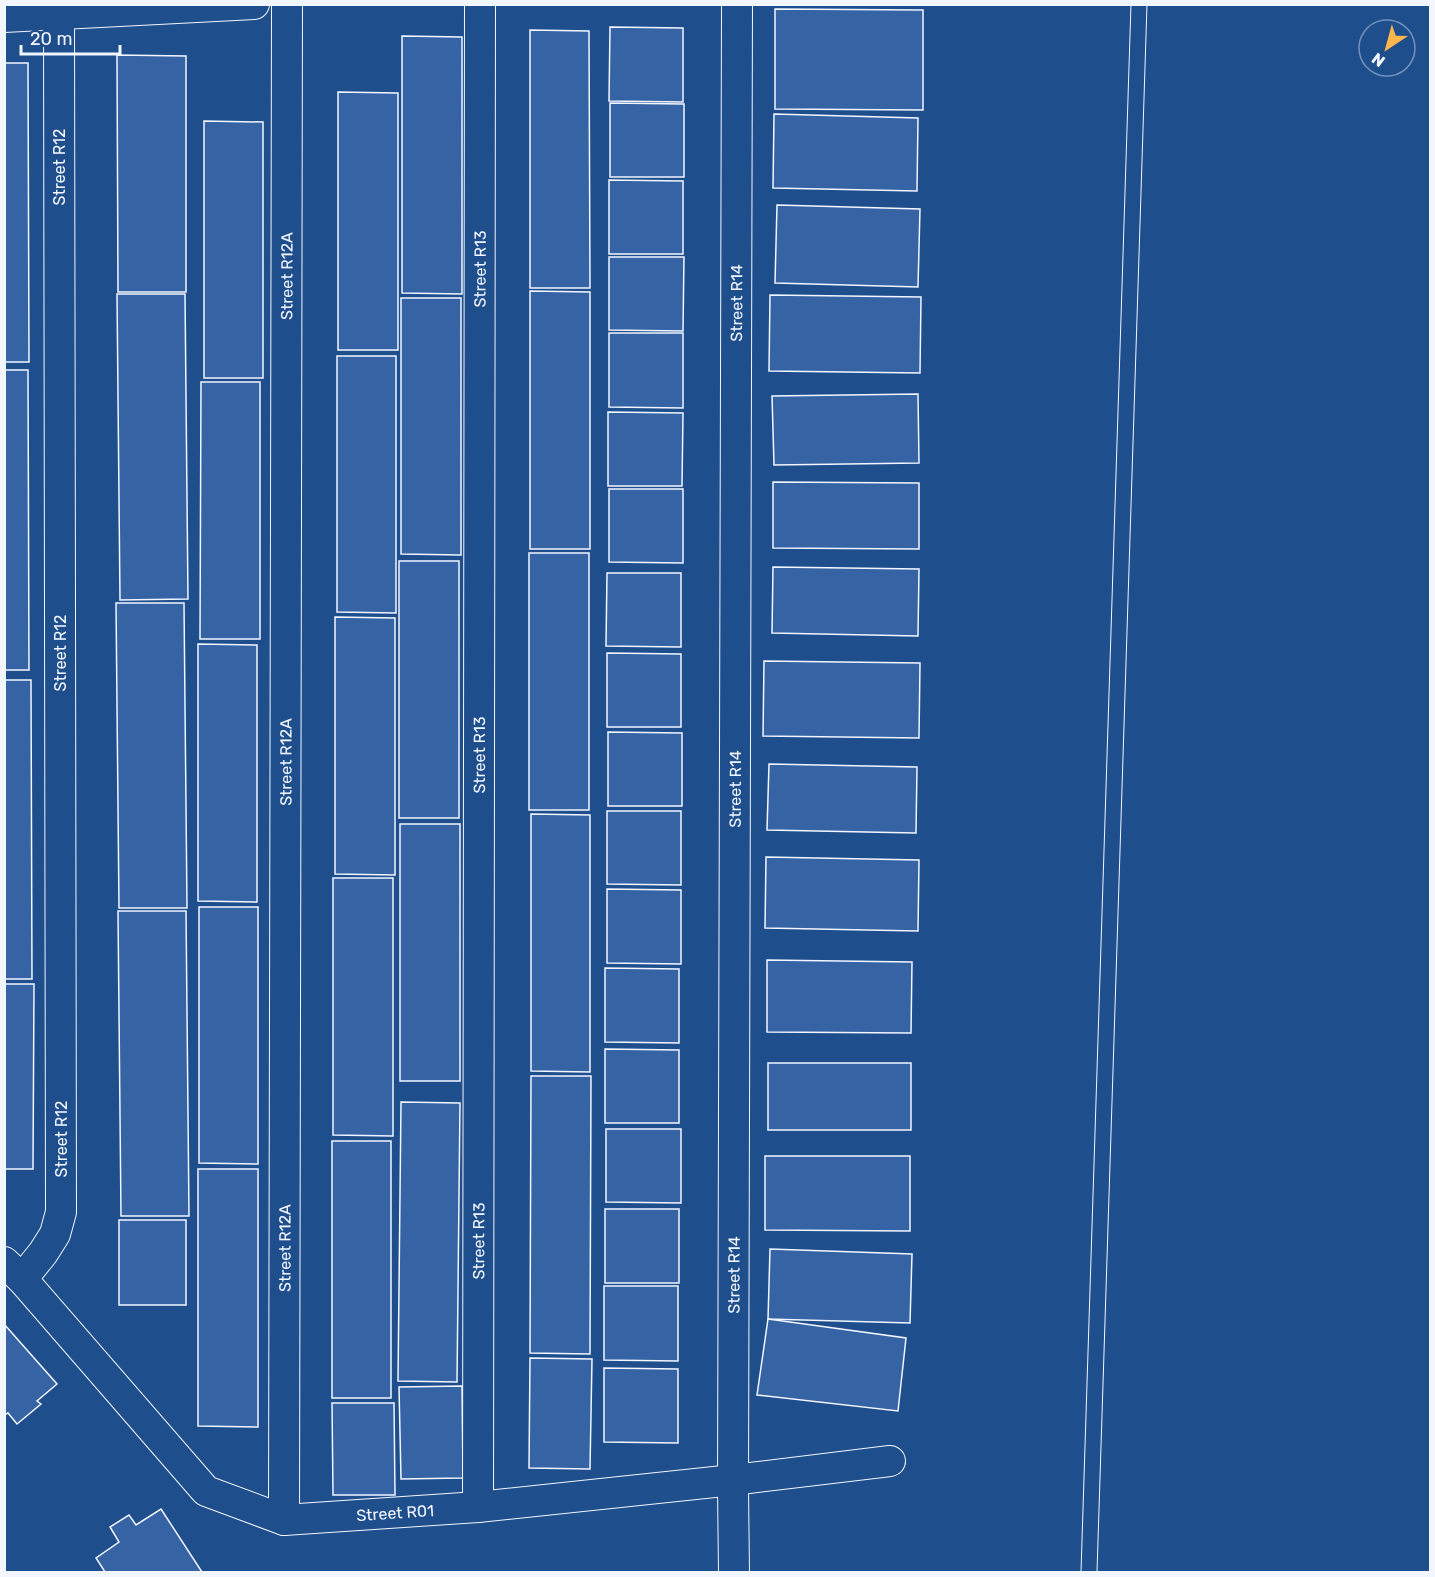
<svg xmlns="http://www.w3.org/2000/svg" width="1435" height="1577" font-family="Rubik,sans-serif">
<rect width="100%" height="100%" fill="#1f4e8c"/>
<!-- building -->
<g fill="#3563a3" stroke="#f2f6ff" stroke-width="1.5">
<polygon points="775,9 923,10 923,110 775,109"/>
<polygon points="610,27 683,28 683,102 609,101"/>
<polygon points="530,30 589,31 590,288 530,288"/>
<polygon points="402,36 462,37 462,294 402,293"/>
<polygon points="117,55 186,56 186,292 118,292"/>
<polygon points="4,63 28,63 29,362 4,362"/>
<polygon points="338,92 398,93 398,350 338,350"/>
<polygon points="610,103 684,104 684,177 610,177"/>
<polygon points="774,114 918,118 917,191 773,188"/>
<polygon points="204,121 263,122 263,378 204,378"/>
<polygon points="609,180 683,181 683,254 609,254"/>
<polygon points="777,205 920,209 918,287 775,283"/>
<polygon points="609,257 684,257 683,331 609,330"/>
<polygon points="530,291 590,292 590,549 530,549"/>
<polygon points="117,294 185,294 188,599 120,600"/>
<polygon points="770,295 921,297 920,373 769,371"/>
<polygon points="401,298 461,298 461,555 401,554"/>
<polygon points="609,333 683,333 683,408 609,407"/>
<polygon points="337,356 396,356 396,613 337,612"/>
<polygon points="4,370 28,370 29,670 4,670"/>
<polygon points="201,382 260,382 260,639 200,639"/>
<polygon points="918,394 919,463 774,465 772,396"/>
<polygon points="608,412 683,413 682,486 608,486"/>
<polygon points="773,482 919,483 919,549 773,548"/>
<polygon points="609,489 683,489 683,563 609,562"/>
<rect x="529" y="553" width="60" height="257"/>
<rect x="399" y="561" width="60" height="257"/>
<polygon points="773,567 919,569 918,636 772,633"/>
<polygon points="607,573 681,573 681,647 606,646"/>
<polygon points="116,603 184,603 187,908 119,908"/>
<polygon points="335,617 395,618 395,875 335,874"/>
<polygon points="198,644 257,645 257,902 198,901"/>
<polygon points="607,653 681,654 681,727 607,727"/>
<polygon points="764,661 920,663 919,738 763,736"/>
<polygon points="4,680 31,680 32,979 4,979"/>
<polygon points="608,732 682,733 682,806 608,806"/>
<polygon points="769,764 917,767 916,833 767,830"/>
<polygon points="607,811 681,811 681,885 607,884"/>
<polygon points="531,814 590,815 590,1072 531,1071"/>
<rect x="400" y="824" width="60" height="257"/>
<polygon points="766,857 919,860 918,931 765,928"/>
<polygon points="333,878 393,878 393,1136 333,1135"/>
<polygon points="607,889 681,890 681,964 607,963"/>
<polygon points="199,907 258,907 258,1164 199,1163"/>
<polygon points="118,911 186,911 189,1216 121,1216"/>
<polygon points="767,960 912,962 911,1033 767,1032"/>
<polygon points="605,968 679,969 679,1043 605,1042"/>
<polygon points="4,984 34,984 33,1169 4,1169"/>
<polygon points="605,1049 679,1050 679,1123 605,1123"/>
<rect x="768" y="1063" width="143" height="67"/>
<polygon points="531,1076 591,1076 590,1354 530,1353"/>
<polygon points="401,1102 460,1103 457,1382 398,1381"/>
<polygon points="606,1129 681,1129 681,1203 606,1202"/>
<rect x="332" y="1141" width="59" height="257"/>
<polygon points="765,1156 910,1156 910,1231 765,1230"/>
<polygon points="198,1169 258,1169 258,1427 198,1426"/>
<rect x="605" y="1209" width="74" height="74"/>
<rect x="119" y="1220" width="67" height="85"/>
<polygon points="770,1249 912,1254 910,1323 768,1319"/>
<polygon points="604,1286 678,1286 678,1361 604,1360"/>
<polygon points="768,1319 906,1338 898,1411 757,1395"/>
<polygon points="4,1324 57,1384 37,1401 41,1404 17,1424 8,1413 4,1415"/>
<polygon points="530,1358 592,1359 590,1469 529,1468"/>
<polygon points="604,1368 678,1369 678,1443 604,1442"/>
<polygon points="462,1386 463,1478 401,1479 399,1387"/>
<polygon points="332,1403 394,1403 395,1495 333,1495"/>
<polygon points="161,1509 202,1572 105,1572 96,1558 119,1542 110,1527 129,1515 136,1525"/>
</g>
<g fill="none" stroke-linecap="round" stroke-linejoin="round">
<!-- service casing -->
<g stroke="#f2f6ff" stroke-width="17">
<polyline id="service" points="1089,1572 1139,4"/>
</g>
<!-- minor casing -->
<g stroke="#f2f6ff" stroke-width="32">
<g id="minor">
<polyline points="4,17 254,4"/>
<path id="s1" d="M 4,1262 L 22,1279 L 206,1491 L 284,1520 L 478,1507 L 733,1480 L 890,1461"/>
<polyline points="22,1279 43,1253 55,1234 61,1212 59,14"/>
<path id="s2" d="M 478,1507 L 480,4"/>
<path id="s3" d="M 284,1520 L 287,4"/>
<path id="s4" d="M 734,1572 L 733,1489 L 737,4"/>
</g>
</g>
<!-- service -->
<use href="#service" stroke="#1f4e8c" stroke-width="15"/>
<!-- minor -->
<use href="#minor" stroke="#1f4e8c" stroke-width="30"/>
</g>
<g text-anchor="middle" stroke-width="4.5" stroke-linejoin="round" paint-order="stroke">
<!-- street labels -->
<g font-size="16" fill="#f2f6ff" stroke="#1f4e8c">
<text transform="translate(59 167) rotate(-90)" y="6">Street R12</text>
<text dy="6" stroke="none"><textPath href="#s2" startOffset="1238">Street R13</textPath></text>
<text dy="6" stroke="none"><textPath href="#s3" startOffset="1244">Street R12A</textPath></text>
<text dy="6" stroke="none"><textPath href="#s4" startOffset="1269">Street R14</textPath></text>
<text transform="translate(60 653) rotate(-90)" y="6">Street R12</text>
<text dy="6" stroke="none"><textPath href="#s2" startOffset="752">Street R13</textPath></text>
<text dy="6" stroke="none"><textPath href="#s3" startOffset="758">Street R12A</textPath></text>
<text dy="6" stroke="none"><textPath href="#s4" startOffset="783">Street R14</textPath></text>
<text transform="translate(61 1139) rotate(-90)" y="6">Street R12</text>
<text dy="6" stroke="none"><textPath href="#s2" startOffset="266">Street R13</textPath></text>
<text dy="6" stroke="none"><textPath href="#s3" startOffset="272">Street R12A</textPath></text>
<text dy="6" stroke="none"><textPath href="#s4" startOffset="297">Street R14</textPath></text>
<text dy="6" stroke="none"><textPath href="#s1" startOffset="500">Street R01</textPath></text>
</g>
</g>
<!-- border -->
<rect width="1435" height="1577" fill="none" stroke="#f2f6ff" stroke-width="12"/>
<!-- north arrow -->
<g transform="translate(1387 48) rotate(216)"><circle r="28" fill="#1f4e8c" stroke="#7391ba" stroke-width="1.5"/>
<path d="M0-4.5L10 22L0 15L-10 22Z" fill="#ffb74d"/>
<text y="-9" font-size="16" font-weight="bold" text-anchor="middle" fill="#f2f6ff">N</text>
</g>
<!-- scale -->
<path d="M21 45v9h99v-9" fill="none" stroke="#f2f6ff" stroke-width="3"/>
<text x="30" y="45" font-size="18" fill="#f2f6ff" stroke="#1f4e8c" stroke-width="4.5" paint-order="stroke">20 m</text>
</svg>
